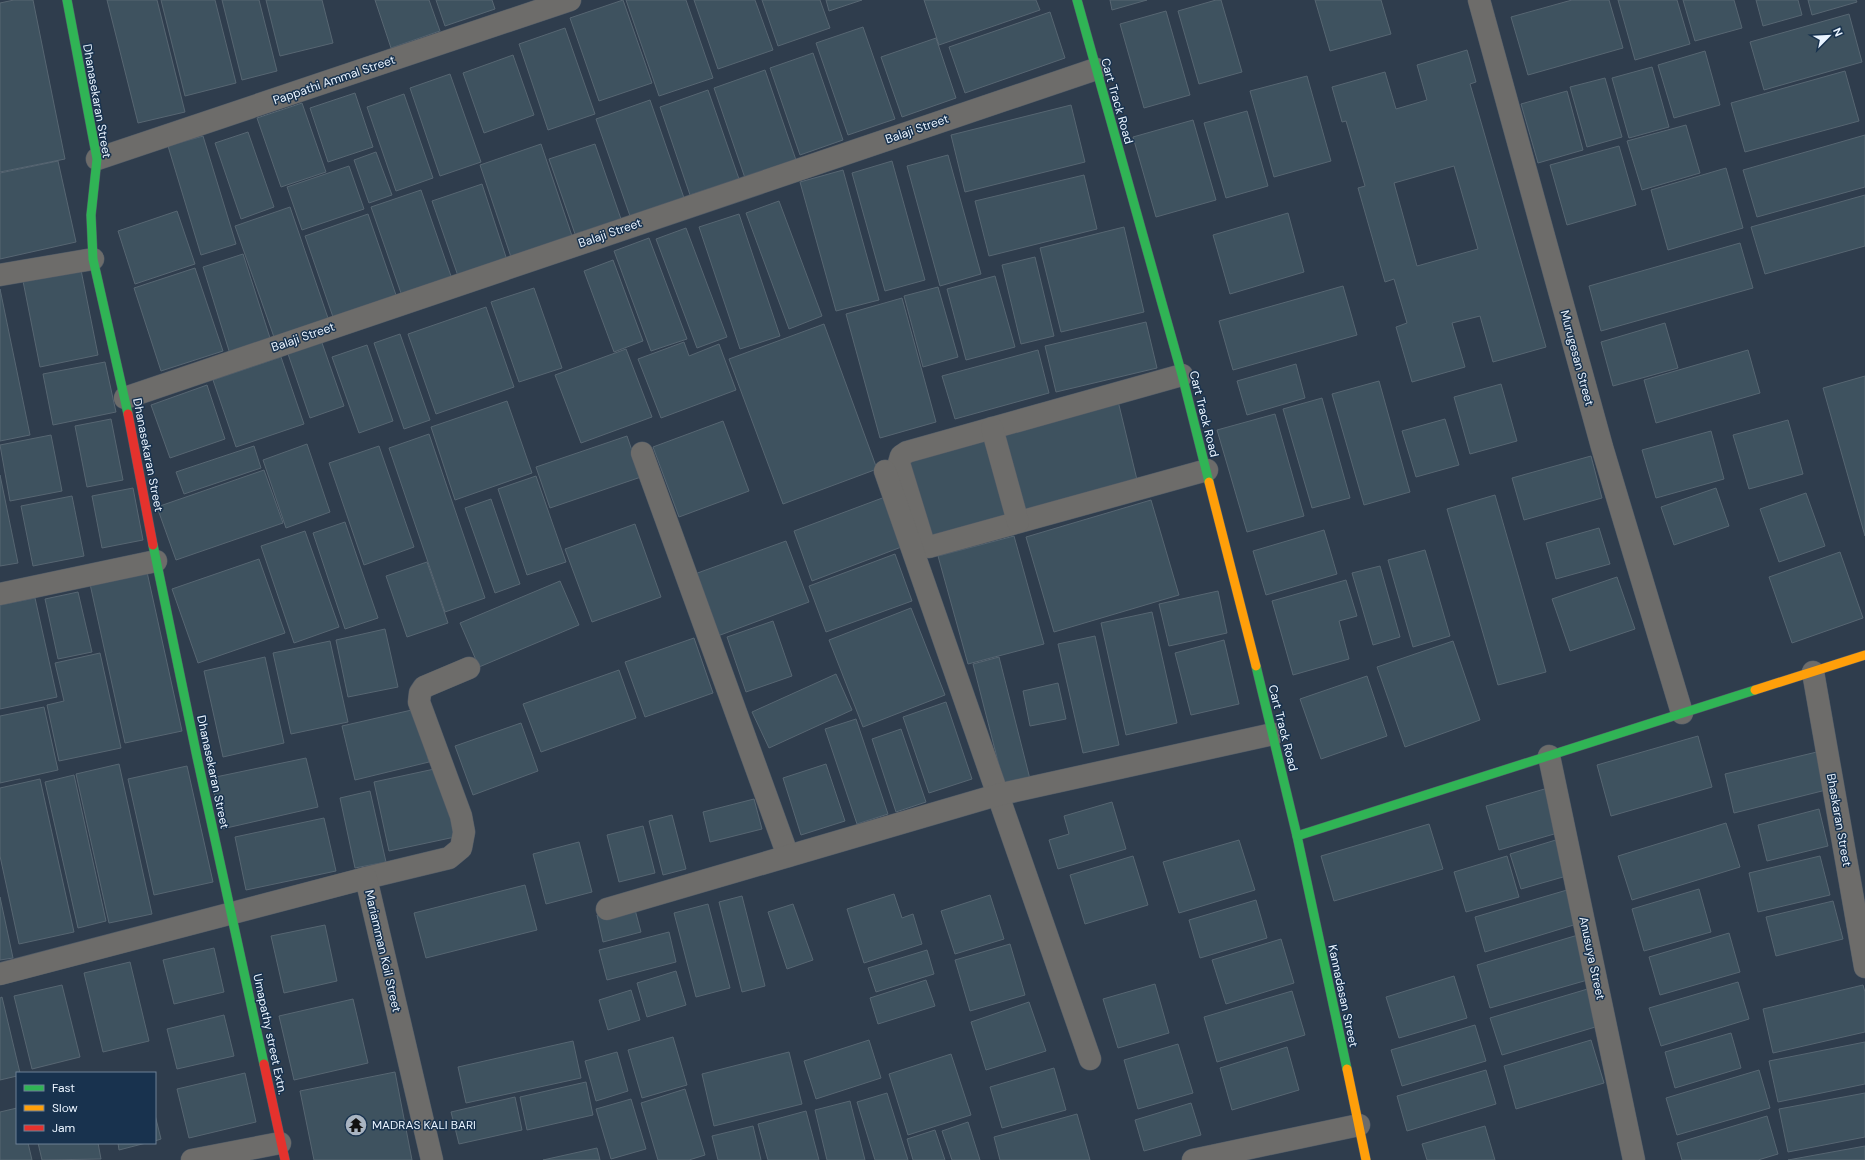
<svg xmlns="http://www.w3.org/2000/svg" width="1865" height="1160" font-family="'DM Sans',sans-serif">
<rect width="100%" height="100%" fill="#2f3d4d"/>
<!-- building -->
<g fill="#3e525f" stroke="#576672" fill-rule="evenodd">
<polygon points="14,0 33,0 65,159 0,172 0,3"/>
<polygon points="107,0 157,0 185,112 138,123"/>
<polygon points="161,0 215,0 236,83 185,96"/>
<polygon points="222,0 259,0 277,71 242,80"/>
<polygon points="266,0 322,0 333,43 280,56"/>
<polygon points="375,0 429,0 440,31 391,48"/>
<polygon points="436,0 492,0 495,9 445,26"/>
<polygon points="623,0 652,83 599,101 570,18"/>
<polygon points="626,0 686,0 713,78 659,96"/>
<polygon points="694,0 755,0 773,50 718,69"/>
<polygon points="762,0 820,0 830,28 778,46"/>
<polygon points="826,0 862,0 829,11"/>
<polygon points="924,0 1036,0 1040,10 939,45"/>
<polygon points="1110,0 1147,0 1112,10"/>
<polygon points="1216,0 1221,0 1242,72 1199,84 1178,11"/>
<polygon points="1315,0 1381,0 1391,34 1330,51"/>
<polygon points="1572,0 1609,0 1623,48 1528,75 1511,17"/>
<polygon points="1618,0 1677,0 1690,44 1635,60"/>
<polygon points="1683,0 1734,0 1742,28 1695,41"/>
<polygon points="1756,0 1798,0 1802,15 1763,26"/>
<polygon points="1808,0 1856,0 1857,2 1812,15"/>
<polygon points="1166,11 1190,95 1144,108 1120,24"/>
<polygon points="1050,12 1065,58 965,93 949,47"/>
<polygon points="1849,14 1862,62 1764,90 1750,42"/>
<polygon points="863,27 895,119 848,135 816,43"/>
<polygon points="565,28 595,114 548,130 519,44"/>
<polygon points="936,38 956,98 902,117 881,57"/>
<path d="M 1467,50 L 1476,82 L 1470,84 L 1546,347 L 1493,362 L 1480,316 L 1452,323 L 1465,367 L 1412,382 L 1396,327 L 1407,323 L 1394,279 L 1385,282 L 1358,188 L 1365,186 L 1346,121 L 1342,122 L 1332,87 L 1385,72 L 1396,109 L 1427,100 L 1417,65 ZM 1454,166 L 1478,249 L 1417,266 L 1394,183 Z"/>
<polygon points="1705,51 1720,105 1674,118 1658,65"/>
<polygon points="813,53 843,140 800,155 770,68"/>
<polygon points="513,55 534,115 484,133 463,73"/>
<polygon points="1652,67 1669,127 1629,138 1612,78"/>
<polygon points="765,70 796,160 745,178 714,88"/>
<polygon points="1845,71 1859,121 1745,152 1731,103"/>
<polygon points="450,74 481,162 440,176 410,88"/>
<polygon points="1307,76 1331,161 1274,177 1250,91"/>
<polygon points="1605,78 1622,137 1587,147 1570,87"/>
<polygon points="708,90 739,179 690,195 660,107"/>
<polygon points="1567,91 1583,150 1538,163 1521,104"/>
<polygon points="355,93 373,147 328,162 310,108"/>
<polygon points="404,94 433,178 396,191 367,107"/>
<polygon points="650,100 684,198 630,216 596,119"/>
<polygon points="302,103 326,172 281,187 257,118"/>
<polygon points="1071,105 1085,162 965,192 951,135"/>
<polygon points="1247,111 1268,186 1226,198 1204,123"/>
<polygon points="1193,120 1216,200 1156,217 1133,137"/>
<polygon points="1686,125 1700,173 1642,190 1627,141"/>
<polygon points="248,132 274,207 241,219 215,143"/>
<polygon points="1865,135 1865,187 1757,217 1743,170"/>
<polygon points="203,136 236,244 201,255 168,146"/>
<polygon points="541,144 572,236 511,257 480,165"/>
<polygon points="595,144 621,219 575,234 549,159"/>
<polygon points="1619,146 1636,205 1567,225 1550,165"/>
<polygon points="376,152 392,195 369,203 354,160"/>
<polygon points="948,155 981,274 940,286 907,166"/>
<polygon points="58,161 76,242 0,259 0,173"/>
<polygon points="892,161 925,280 885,291 852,173"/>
<polygon points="349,166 364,209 302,230 287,187"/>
<polygon points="1726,168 1743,228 1668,250 1651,190"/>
<polygon points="843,170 879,300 836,311 800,182"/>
<polygon points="1084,175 1097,229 989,256 975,201"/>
<polygon points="482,184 507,260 458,276 432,201"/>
<polygon points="421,190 452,279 402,296 371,207"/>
<polygon points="1865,195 1865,246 1765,274 1751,227"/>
<polygon points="779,201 822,316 789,329 746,213"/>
<polygon points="290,207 329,321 275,340 235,226"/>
<polygon points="177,211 195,264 135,284 118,231"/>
<polygon points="1288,213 1304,272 1230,294 1213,235"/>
<polygon points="368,214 396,295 333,317 305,236"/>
<polygon points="739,214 780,336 740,349 699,227"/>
<polygon points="1124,227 1144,312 1061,332 1040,248"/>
<polygon points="686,228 727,337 697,348 656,239"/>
<polygon points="649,238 687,339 651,351 614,251"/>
<polygon points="1740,243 1753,288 1601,331 1589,286"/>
<polygon points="243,254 271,341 230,354 203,267"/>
<polygon points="1035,257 1054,336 1021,344 1002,265"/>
<polygon points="613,260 643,341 614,352 584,271"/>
<polygon points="195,268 223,351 161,371 134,288"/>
<polygon points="81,270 98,355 40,367 23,281"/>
<polygon points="995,276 1015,347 966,360 947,289"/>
<polygon points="1343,286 1357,335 1233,370 1219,321"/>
<polygon points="938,287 958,357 923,367 904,296"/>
<polygon points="534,288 562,368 519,382 491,302"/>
<polygon points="0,289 30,435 0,441"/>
<polygon points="902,298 936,422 880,438 846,314"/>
<polygon points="486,307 514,387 436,414 408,334"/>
<polygon points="1146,322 1157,368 1056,392 1045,346"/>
<polygon points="1665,323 1678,368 1613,386 1601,342"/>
<polygon points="824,324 877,469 783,504 729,359"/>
<polygon points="400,334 430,420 404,429 374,343"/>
<polygon points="321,340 344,406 310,418 287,351"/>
<polygon points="684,342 689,356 719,344 736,390 661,418 638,359"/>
<polygon points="367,345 393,421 359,433 332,357"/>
<polygon points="626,349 652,417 581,443 555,375"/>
<polygon points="1038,350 1049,393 955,419 942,376"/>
<polygon points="1748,350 1760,393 1656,423 1644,380"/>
<polygon points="281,357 304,424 236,447 213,380"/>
<polygon points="105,362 116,412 53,425 43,374"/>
<polygon points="1296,364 1305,398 1247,415 1237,381"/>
<polygon points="1865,376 1865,536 1823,388"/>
<polygon points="1379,381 1410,492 1364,505 1332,394"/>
<polygon points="1501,384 1517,441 1470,454 1454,397"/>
<polygon points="207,385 225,439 170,458 151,405"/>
<polygon points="1322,398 1350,498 1312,508 1283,409"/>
<polygon points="507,401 532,473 455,500 431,427"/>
<polygon points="1118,401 1138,484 1020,512 1000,430"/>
<polygon points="1275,414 1304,516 1247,532 1217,430"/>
<polygon points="111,419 123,480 87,487 75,426"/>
<polygon points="1445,419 1459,465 1416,477 1402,431"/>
<polygon points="1788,420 1803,474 1749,489 1733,435"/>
<polygon points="723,421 749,491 679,517 653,447"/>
<polygon points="1711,431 1724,479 1656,498 1642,450"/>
<polygon points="429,434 485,598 445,612 389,448"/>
<polygon points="51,435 62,491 10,501 0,445"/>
<polygon points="627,436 641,477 550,508 536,467"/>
<polygon points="991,437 1013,516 929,539 907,460"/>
<polygon points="307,444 330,512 286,528 263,460"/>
<polygon points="254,446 261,468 184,494 176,472"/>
<polygon points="379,446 414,547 364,565 329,463"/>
<polygon points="1591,456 1602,498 1524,520 1512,478"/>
<polygon points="264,470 283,523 176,560 157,507"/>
<polygon points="0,475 18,563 0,566"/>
<polygon points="536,476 566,562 527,575 498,489"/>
<polygon points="133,488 143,540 102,548 92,496"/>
<polygon points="1716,488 1729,526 1674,545 1661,507"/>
<polygon points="1806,493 1825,546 1779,562 1760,509"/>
<polygon points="1495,495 1546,672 1498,685 1447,509"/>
<polygon points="72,496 84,556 33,566 21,506"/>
<polygon points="885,497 904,546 812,581 794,531"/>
<polygon points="491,499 520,584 495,593 465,508"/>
<polygon points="1151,500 1179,595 1054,632 1026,537"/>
<polygon points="345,522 378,618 345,629 313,533"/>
<polygon points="635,524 661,597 592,622 565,549"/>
<polygon points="1599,528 1610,564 1556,579 1546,543"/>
<polygon points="1324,530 1337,574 1266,595 1253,551"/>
<polygon points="305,531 339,627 294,643 261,546"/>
<polygon points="1014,536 1044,644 968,664 938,556"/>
<polygon points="786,541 809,602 715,637 692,575"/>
<polygon points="1425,550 1450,636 1413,647 1388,560"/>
<polygon points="1840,552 1863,618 1792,643 1769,577"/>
<polygon points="895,554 912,601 826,632 809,586"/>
<polygon points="259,559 285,633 198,663 172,589"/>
<polygon points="427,562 448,623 407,637 386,576"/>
<polygon points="1380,566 1400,637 1373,645 1352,573"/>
<polygon points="147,572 182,731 125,743 90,584"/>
<polygon points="1617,577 1635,629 1570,651 1552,599"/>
<polygon points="1346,580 1357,616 1339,621 1349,659 1293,675 1272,601"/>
<polygon points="560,581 579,625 479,667 460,623"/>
<polygon points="1218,591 1227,633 1169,646 1159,604"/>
<polygon points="78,592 92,652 58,659 45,599"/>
<polygon points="35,598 57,697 0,709 0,605"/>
<polygon points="911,608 945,695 863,727 829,640"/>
<polygon points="1152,612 1177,723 1126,735 1101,623"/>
<polygon points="773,621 792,676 746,692 727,637"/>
<polygon points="385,629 398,687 348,697 336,640"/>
<polygon points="1095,636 1119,745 1083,753 1058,644"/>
<polygon points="694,638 713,693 645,717 625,662"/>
<polygon points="1224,640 1239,704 1191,715 1175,653"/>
<polygon points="330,641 348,722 291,734 273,653"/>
<polygon points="1453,641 1480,720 1405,747 1377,667"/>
<polygon points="100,653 121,748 59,761 47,705 64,701 55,663"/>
<polygon points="265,657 284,743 223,757 204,671"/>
<polygon points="999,657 1030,779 1004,785 973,664"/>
<polygon points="619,670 636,718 541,752 523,704"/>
<polygon points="836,674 852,710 769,748 752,712"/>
<polygon points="1367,676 1387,736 1321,759 1300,699"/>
<polygon points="1058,683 1066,719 1030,726 1023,691"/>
<polygon points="946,702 972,779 929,793 903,717"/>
<polygon points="44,707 58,770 0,783 0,716"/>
<polygon points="416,709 429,762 355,780 342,726"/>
<polygon points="856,719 888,814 857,824 825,729"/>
<polygon points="521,723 538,771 473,795 455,746"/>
<polygon points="901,729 926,802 896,812 872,739"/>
<polygon points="1698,736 1712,787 1611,816 1597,765"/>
<polygon points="1821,751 1830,789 1734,813 1725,774"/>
<polygon points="306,758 318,807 222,829 211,778"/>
<polygon points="119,764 152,914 109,923 76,774"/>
<polygon points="826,764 845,821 801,835 783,778"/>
<polygon points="187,766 213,882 154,895 128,779"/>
<polygon points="439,768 455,837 389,851 374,782"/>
<polygon points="74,775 106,921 78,928 45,782"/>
<polygon points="40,779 74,932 19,944 0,856 0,788"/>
<polygon points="1548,788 1561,832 1499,850 1486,806"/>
<polygon points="370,791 386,862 355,868 340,798"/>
<polygon points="754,799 762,829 710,842 703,812"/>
<polygon points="1112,802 1126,849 1058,869 1049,840 1069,834 1064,816"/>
<polygon points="1819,809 1828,846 1767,861 1758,825"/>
<polygon points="672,815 686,869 663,875 649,821"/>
<polygon points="324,818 336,871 246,890 235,837"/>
<polygon points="1726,823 1740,867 1632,900 1618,856"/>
<polygon points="1429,824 1443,869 1334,901 1321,856"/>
<polygon points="643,826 655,873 619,882 607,835"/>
<polygon points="1559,839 1570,875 1521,889 1510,854"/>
<polygon points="1239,840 1255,890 1179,913 1163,862"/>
<polygon points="579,842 592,892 546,904 533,854"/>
<polygon points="1133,856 1148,905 1085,924 1070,875"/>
<polygon points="1507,856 1519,897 1466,912 1454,872"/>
<polygon points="1820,856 1830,895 1758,912 1749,873"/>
<polygon points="525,885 537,930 426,958 414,913"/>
<polygon points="1699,889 1711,932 1644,951 1632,909"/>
<polygon points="1567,890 1577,924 1485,952 1475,917"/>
<polygon points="894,894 902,918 913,914 922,944 864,963 847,909"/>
<polygon points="990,895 1004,939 955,954 941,911"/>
<polygon points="742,896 765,986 742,992 719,902"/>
<polygon points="0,897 13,958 0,960"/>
<polygon points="1256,900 1267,938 1200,958 1189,920"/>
<polygon points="1833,901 1843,939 1776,956 1766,917"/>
<polygon points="708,904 730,988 696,997 674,913"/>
<polygon points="793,904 813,960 787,969 768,912"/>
<polygon points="634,906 641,932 603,942 597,915"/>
<polygon points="325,925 337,981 284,993 271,936"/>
<polygon points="669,932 676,962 607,980 599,950"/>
<polygon points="1729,933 1740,972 1660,995 1649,957"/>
<polygon points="1578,935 1591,979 1490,1008 1477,965"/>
<polygon points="1281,939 1294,983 1226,1004 1212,960"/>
<polygon points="1010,944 1025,995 970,1011 955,960"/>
<polygon points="214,948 224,992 174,1004 163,960"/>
<polygon points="927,950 934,974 876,992 868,968"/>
<polygon points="130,962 149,1041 103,1052 84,973"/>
<polygon points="676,971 686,1005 647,1017 637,983"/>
<polygon points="1454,976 1467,1018 1399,1038 1386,997"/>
<polygon points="926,980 935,1006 878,1024 870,998"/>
<polygon points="1738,982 1749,1019 1661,1046 1649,1008"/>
<polygon points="1155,984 1169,1033 1118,1048 1103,999"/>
<polygon points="62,985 80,1057 32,1069 14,996"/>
<polygon points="1863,985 1865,992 1865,1032 1773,1053 1763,1009"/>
<polygon points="1591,988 1602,1025 1502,1055 1490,1018"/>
<polygon points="631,990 640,1020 608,1030 599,1000"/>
<polygon points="1292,991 1305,1035 1217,1062 1204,1017"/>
<polygon points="2,997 20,1073 17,1073 17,1076 0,1080 0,998"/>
<polygon points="353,999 368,1063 294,1080 279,1016"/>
<polygon points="1029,1002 1046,1051 986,1070 971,1022"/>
<polygon points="224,1015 234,1056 177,1069 167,1029"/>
<polygon points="1475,1025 1486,1061 1402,1086 1391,1050"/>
<polygon points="1731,1033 1741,1068 1675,1088 1665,1052"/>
<polygon points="673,1037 687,1085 642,1098 628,1050"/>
<polygon points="869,1040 881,1078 816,1099 804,1061"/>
<polygon points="1591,1040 1604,1083 1516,1109 1504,1066"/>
<polygon points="573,1041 581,1078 466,1103 458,1067"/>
<polygon points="1865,1042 1865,1084 1778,1102 1769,1061"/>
<polygon points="1178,1044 1193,1093 1138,1109 1124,1060"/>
<polygon points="1287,1047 1299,1090 1232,1110 1220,1068"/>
<polygon points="617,1052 628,1091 596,1101 585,1061"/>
<polygon points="789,1052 802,1104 714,1126 702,1074"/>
<polygon points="951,1054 971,1115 908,1135 889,1074"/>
<polygon points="1054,1068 1066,1110 1002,1128 990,1087"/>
<polygon points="1486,1070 1496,1104 1407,1131 1397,1096"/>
<polygon points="1759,1070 1770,1108 1677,1135 1666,1098"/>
<polygon points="395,1072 412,1160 314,1160 300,1091"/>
<polygon points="245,1073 256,1122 189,1138 177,1089"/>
<polygon points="586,1082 593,1115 527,1130 520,1097"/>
<polygon points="685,1089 705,1155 689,1160 658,1160 641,1103"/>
<polygon points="887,1093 908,1160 875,1160 857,1102"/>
<polygon points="1865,1093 1865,1137 1788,1152 1779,1109"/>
<polygon points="515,1097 522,1130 459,1144 451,1112"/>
<polygon points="631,1099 646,1149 611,1159 596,1109"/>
<polygon points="850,1101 865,1160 827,1160 815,1110"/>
<polygon points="1191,1103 1201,1135 1144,1151 1135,1120"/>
<polygon points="17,1108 17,1143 28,1143 32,1160 0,1160 0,1112"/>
<polygon points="806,1111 819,1160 768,1160 758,1124"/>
<polygon points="1077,1114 1090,1160 1000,1160 994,1137"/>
<polygon points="155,1115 161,1139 155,1141"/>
<polygon points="1767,1116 1778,1154 1758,1160 1682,1160 1677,1143"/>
<polygon points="968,1122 980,1160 952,1160 942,1131"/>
<polygon points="753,1126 761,1160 718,1160 712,1136"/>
<polygon points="1485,1126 1495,1160 1427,1160 1422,1144"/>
<polygon points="935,1130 945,1160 913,1160 907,1139"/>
<polygon points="38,1143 98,1143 101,1159 42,1160"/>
<polygon points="118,1143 146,1143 119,1150"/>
<polygon points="1865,1146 1865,1160 1788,1160"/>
<polygon points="597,1148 600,1160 543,1160"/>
</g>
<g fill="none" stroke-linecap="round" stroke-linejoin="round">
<!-- street casing -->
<g stroke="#4f5a67" stroke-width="23">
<g id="street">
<polyline points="1479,0 1602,447 1682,713"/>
<polyline points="97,159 570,0"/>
<polyline points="0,275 93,259"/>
<polyline points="1182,375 907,452 901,456 899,463 923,541 925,545 929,547 1207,470"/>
<polyline points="125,398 1096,69"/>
<polyline points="992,428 1018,522"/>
<polyline points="642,453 788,856"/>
<polyline points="885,471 1090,1059"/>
<polyline points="0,594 156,561"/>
<polyline points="1813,672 1865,967"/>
<polyline points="1549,756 1634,1160"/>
<polyline points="366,878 449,858 461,848 464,832 461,816 419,702 420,693 424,687 469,668"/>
<polyline points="607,909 997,795 1273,734"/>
<polyline points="0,974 366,878 432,1160"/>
<polyline points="192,1160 280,1143"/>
<polyline points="1193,1160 1359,1125"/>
</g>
</g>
<!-- fast casing -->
<g stroke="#4f5a67" stroke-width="10">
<g id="fast">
<polyline points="67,0 97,159 91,215 93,259 128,414"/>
<polyline points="1077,0 1182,375 1209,482"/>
<polyline points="153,545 197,757 264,1064"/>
<polyline points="1256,666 1297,836 1347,1069"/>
<polyline points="1297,836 1755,690"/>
</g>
</g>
<!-- slow casing -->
<g stroke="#4f5a67" stroke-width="10">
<g id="slow">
<polyline points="1209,482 1256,666"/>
<polyline points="1755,690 1865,655"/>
<polyline points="1347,1069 1366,1160"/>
</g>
</g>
<!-- jam casing -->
<g stroke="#4f5a67" stroke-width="10">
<g id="jam">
<polyline points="128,414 153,545"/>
<polyline points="264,1064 285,1160"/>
</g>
</g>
<!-- street -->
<use href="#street" stroke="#6d6c6a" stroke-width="22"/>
<!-- fast -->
<use href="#fast" stroke="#30b455" stroke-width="9"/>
<!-- slow -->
<use href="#slow" stroke="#ff9f0a" stroke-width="9"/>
<!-- jam -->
<use href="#jam" stroke="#e5322d" stroke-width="9"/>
</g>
<!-- icons -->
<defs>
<g id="temple-disc" transform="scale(1.15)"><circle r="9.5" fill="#a9b4c1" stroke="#18324e"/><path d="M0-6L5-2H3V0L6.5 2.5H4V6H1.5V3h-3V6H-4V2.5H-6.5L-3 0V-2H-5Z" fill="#111"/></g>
</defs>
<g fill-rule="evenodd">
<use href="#temple-disc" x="356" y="1125"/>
</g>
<g text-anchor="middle" stroke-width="3" stroke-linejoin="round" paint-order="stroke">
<!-- street labels -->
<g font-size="12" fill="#eaf4ff" stroke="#18324e">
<text transform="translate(334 80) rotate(-19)" y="4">Pappathi Ammal Street</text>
<text transform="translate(97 101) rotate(80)" y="4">Dhanasekaran Street</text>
<text transform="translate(1117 101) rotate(74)" y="4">Cart Track Road</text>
<text transform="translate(917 129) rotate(-19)" y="4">Balaji Street</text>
<text transform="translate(610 233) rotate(-19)" y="4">Balaji Street</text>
<text transform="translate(303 337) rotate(-19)" y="4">Balaji Street</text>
<text transform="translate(1577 358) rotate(75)" y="4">Murugesan Street</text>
<text transform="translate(1204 414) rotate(76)" y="4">Cart Track Road</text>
<text transform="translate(148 455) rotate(79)" y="4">Dhanasekaran Street</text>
<text transform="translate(1283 728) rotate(76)" y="4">Cart Track Road</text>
<text transform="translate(213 772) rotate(78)" y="4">Dhanasekaran Street</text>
<text transform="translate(1839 820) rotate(80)" y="4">Bhaskaran Street</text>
<text transform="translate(383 951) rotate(77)" y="4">Mariamman Koil Street</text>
<text transform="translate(1592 958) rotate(78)" y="4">Anusuya Street</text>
<text transform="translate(1343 996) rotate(78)" y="4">Kannadasan Street</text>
<text transform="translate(270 1034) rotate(78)" y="4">Umapathy street Extn.</text>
</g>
<!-- poi labels -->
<g font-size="12" fill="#eaf4ff" stroke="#18324e" text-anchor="start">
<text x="372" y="1129">MADRAS KALI BARI</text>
</g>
</g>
<!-- legend -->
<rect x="16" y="1072" width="140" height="72" fill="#18324e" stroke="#6c8095"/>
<rect x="24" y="1085" width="20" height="6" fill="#30b455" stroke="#6c8095"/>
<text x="52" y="1092" font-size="12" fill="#eaf4ff">Fast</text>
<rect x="24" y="1105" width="20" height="6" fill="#ff9f0a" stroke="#6c8095"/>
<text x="52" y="1112" font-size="12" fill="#eaf4ff">Slow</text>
<rect x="24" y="1125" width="20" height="6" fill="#e5322d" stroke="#6c8095"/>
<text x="52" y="1132" font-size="12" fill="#eaf4ff">Jam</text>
<!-- north arrow -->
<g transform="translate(1829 36) rotate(66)" stroke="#18324e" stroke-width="3" paint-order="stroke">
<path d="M0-3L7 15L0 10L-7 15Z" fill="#eaf4ff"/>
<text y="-6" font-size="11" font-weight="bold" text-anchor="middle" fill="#eaf4ff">N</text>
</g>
</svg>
